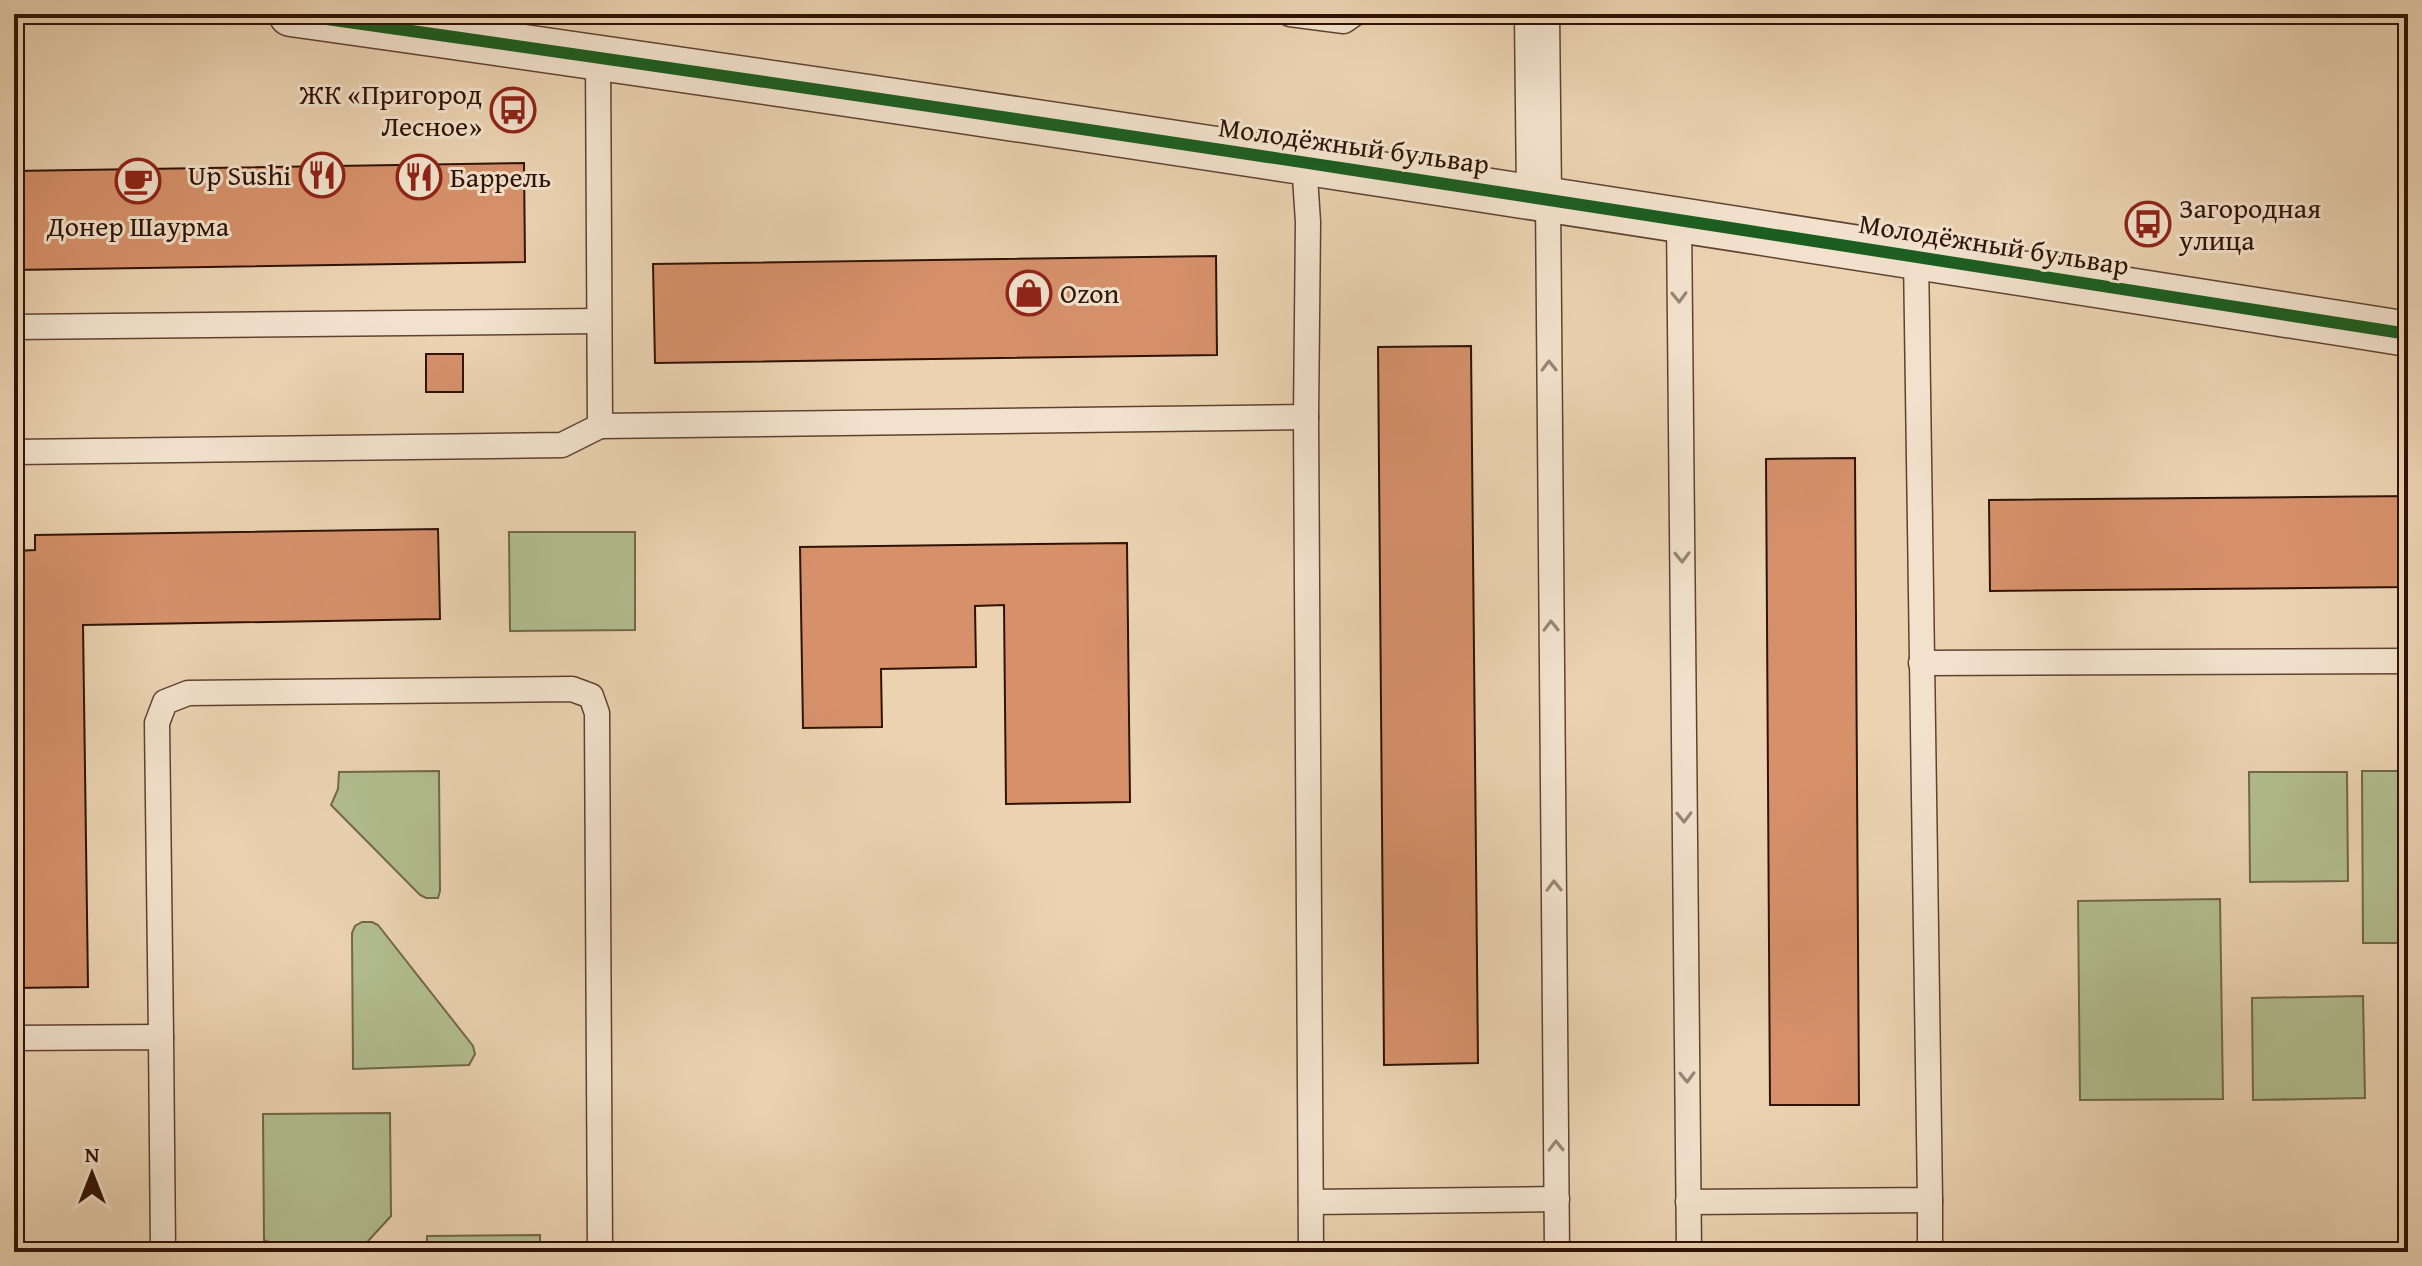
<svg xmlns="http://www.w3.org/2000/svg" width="2422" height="1266" font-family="'Gentium Book Plus',serif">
<rect width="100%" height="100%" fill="#ebd3b2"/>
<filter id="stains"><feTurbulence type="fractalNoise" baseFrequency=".0025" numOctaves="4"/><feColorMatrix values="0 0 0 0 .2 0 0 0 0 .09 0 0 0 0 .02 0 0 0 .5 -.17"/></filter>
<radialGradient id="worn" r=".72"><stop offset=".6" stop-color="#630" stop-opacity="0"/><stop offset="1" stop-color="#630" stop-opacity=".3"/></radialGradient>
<!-- green -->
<g fill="#b2be90" stroke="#71684a" stroke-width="2">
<polygon points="509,532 635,532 635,630 510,631"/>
<polygon points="439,771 440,891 438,898 426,898 420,895 331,805 338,789 339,772"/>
<polygon points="2362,771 2408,771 2408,943 2363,943"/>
<polygon points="2249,772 2347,772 2348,881 2250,882"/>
<polygon points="2220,899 2223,1099 2080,1100 2078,901"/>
<polygon points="362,922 372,922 378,925 473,1046 475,1054 469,1065 353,1069 352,933 355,926"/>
<polygon points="2363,996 2365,1098 2253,1100 2252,998"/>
<polygon points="390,1113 391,1216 358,1252 289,1252 264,1240 263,1114"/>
<polygon points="540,1235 540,1252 427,1252 427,1236"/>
</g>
<!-- building -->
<g fill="#d6916b" stroke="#301305" stroke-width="2">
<polygon points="524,163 525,262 14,270 14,171"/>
<polygon points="1216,256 1217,355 655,363 653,264"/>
<polygon points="1471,346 1478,1063 1384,1065 1378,347"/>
<rect x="426" y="354" width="37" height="38"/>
<polygon points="1855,458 1859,1105 1770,1105 1766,459"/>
<polygon points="2408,496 2408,587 1990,591 1989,500"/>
<polygon points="438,529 440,619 83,625 88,987 14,988 14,551 35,550 35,535"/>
<polygon points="1127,543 1130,802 1006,804 1004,605 975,606 976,667 881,669 882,727 803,728 800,547"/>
</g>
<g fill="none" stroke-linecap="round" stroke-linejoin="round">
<!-- lane casing -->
<g stroke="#5f4330" stroke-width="27">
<g id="lane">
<polyline points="1290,14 1344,21 1354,14"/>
<polyline points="1548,198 1557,1252"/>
<polyline points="1679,219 1689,1252"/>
<polyline points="14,327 599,321"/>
<polyline points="1306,417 1311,1252"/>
<polyline points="600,426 1306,417 1308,222 1304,162"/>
<polyline points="14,452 562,445 600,426 598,57"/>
<polyline points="1921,663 2408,661"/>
<polyline points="161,1037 157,723 165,702 188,693 572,689 591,696 597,713 600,1252"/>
<polyline points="14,1038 161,1037 163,1252"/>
<polyline points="1930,1200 1930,1252"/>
<polyline points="1311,1202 1557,1199"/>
<polyline points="1688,1202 1930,1200 1916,256"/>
</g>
</g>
<!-- street casing -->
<g stroke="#5f4330" stroke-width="47">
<g id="street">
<path d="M 291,14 C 998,113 1703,223 2408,334"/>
<polyline points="1537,14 1539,197"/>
</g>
</g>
<!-- lane -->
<use href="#lane" stroke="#f2e2cd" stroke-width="24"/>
<!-- street -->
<use href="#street" stroke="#f2e2cd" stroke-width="44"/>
<!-- cycleway casing -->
<g stroke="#f2e2cd" stroke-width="17">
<path id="cycleway" d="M 291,14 C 998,113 1703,223 2408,334"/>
</g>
<!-- cycleway -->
<use href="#cycleway" stroke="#1b5e20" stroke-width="12"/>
</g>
<!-- one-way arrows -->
<defs><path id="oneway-chevron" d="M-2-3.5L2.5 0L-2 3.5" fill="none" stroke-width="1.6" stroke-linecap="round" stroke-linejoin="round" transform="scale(2)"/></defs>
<g stroke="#9b8573">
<use href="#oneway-chevron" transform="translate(1679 297) rotate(89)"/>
<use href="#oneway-chevron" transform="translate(1549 366) rotate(-91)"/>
<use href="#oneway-chevron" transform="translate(1682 557) rotate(89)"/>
<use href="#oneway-chevron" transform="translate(1551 626) rotate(-91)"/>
<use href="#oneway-chevron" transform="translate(1684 817) rotate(89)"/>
<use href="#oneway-chevron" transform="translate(1554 886) rotate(-91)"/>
<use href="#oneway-chevron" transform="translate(1687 1077) rotate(89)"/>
<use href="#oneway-chevron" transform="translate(1556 1146) rotate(-91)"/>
</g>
<!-- icons -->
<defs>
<g id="bus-ring" transform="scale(2.3)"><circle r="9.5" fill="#f2e2cd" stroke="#8f2418" stroke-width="1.5"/><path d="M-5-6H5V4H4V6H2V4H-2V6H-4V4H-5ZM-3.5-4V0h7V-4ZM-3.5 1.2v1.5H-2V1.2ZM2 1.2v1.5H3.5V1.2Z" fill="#8f2418"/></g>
<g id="restaurant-ring" transform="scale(2.3)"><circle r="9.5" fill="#f2e2cd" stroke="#8f2418" stroke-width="1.5"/><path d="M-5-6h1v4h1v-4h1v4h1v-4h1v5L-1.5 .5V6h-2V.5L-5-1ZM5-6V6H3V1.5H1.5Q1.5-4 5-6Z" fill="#8f2418"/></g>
<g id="cafe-ring" transform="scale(2.3)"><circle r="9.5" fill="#f2e2cd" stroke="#8f2418" stroke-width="1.5"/><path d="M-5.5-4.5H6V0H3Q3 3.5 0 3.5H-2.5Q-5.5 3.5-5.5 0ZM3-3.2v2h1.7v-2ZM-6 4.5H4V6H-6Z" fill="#8f2418"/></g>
<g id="shop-ring" transform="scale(2.3)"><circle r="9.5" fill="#f2e2cd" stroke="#8f2418" stroke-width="1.5"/><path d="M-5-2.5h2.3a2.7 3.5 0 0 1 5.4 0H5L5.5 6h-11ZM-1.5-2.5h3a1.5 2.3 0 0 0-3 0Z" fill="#8f2418"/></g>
</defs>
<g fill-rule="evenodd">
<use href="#bus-ring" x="513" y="110"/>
<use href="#restaurant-ring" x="322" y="175"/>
<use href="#restaurant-ring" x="419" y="177"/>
<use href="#cafe-ring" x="138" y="181"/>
<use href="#bus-ring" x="2148" y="224"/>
<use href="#shop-ring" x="1029" y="293"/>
</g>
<g text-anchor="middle" stroke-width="6" stroke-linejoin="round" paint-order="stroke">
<!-- poi labels -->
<g font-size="28" fill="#301305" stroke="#f2e2cd" text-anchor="start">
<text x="482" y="104" text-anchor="end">ЖК «Пригород<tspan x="482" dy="32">Лесное»</tspan></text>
<text x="291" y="185" text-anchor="end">Up Sushi</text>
<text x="450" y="187">Баррель</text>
<text x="2179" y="218">Загородная<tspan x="2179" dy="32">улица</tspan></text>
<text x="138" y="236" text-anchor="middle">Донер Шаурма</text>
<text x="1060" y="303">Ozon</text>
</g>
<!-- street labels -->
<g font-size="28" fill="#301305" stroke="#f2e2cd">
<text transform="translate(1354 145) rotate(8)" y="10">Молодёжный бульвар</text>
<text transform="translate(1994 244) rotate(9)" y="10">Молодёжный бульвар</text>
</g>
</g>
<!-- margin -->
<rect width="2422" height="1266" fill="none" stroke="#ebd3b2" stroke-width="48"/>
<rect x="16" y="16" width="2390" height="1234" fill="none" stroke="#301305" stroke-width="4"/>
<rect x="24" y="24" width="2374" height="1218" fill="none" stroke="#301305" stroke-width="2"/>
<!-- north arrow -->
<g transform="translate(92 1174)" stroke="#f2e2cd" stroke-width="6" paint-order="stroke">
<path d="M0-6L14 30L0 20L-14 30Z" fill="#301305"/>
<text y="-12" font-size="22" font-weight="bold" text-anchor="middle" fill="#301305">N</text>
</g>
<rect width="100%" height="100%" filter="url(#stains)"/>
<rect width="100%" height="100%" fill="url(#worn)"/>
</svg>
